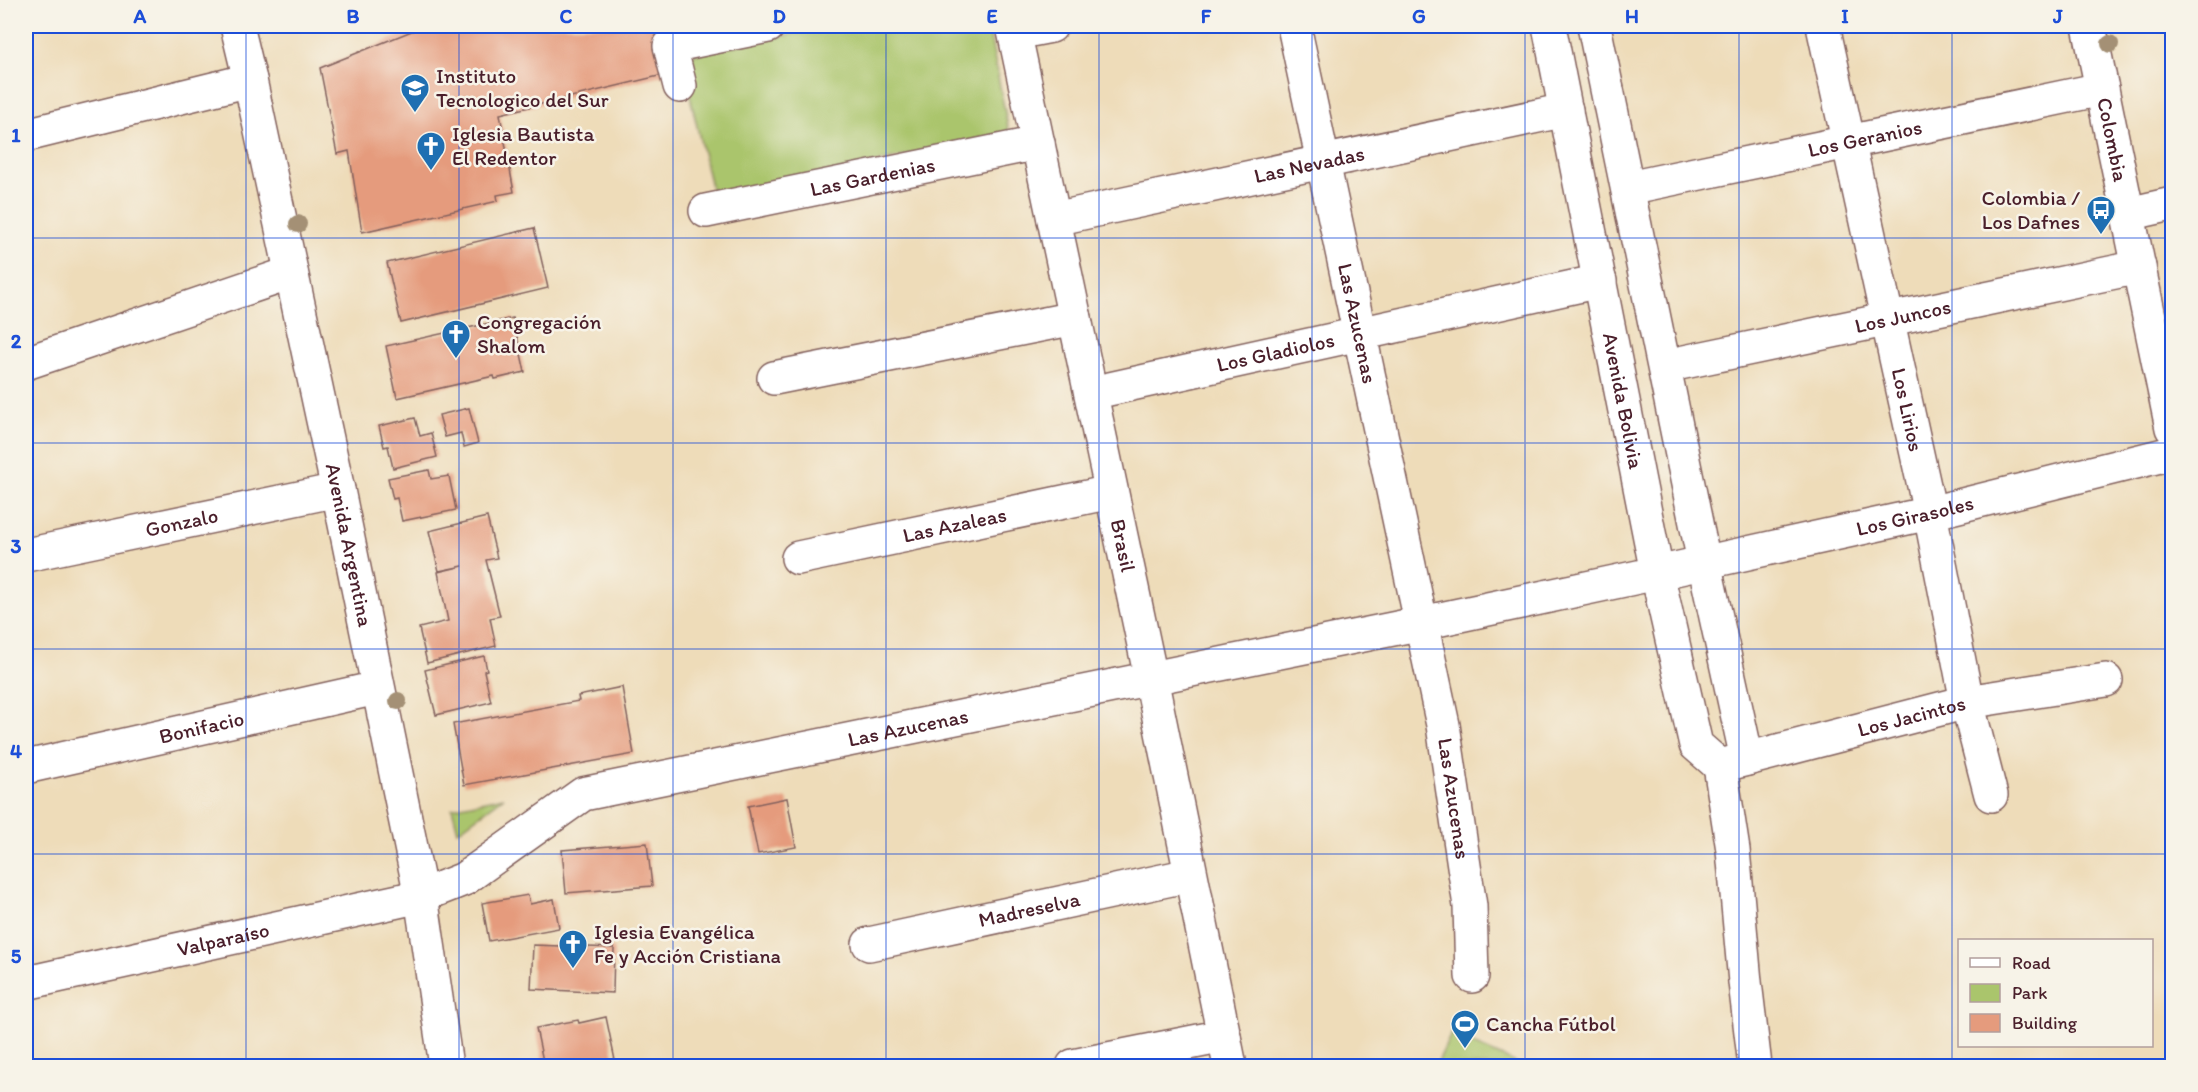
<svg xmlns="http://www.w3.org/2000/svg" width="2198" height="1092" font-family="Itim,sans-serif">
<rect width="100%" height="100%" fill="#f7f3e8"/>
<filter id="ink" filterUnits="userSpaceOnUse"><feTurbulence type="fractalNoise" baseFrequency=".0167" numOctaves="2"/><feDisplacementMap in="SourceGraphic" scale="12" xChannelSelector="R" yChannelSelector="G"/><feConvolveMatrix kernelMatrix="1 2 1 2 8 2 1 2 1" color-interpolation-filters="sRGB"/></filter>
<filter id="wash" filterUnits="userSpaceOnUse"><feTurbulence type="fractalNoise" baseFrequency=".008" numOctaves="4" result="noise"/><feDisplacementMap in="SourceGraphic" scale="24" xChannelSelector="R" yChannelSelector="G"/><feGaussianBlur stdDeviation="1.35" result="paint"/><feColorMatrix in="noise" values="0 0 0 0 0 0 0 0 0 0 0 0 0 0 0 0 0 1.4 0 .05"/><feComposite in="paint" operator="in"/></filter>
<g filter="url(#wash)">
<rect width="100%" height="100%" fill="#eedcb9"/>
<!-- green -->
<g fill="#aac56c" stroke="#7a724c" stroke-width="1.5">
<polygon points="831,26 988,26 1009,132 714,200 681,57"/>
<polygon points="504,797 458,831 452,808"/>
<polygon points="1451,1034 1523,1066 1436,1066"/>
</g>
<g id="blocks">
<!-- building -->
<g fill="#e59b7d">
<polygon points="424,26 654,26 667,74 500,114 514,192 497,195 498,201 362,232 349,151 337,154 320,68"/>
<polygon points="534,228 548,288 401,323 387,263"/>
<polygon points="513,318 525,372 495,379 494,376 397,398 386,346"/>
<polygon points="469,408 478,443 464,447 461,433 445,437 439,415"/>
<polygon points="415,418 420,436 431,433 437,457 393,468 388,446 384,447 379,426"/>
<polygon points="429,470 431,479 449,476 456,510 402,521 397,498 393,499 388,478"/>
<polygon points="487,517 497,558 486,560 500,616 490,618 496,646 427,663 419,628 448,621 438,572 463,566 439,571 429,531"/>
<polygon points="484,656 487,670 484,671 491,702 436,715 425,670"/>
<polygon points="622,687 634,754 464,785 453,724 579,701 578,696"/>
<polygon points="787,798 796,847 758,854 748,806"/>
<polygon points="647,843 652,886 566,893 562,850"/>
<polygon points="528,895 530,904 554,899 559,928 489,941 482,903"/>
<polygon points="533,945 614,948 613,993 531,989"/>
<polygon points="606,1017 616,1065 544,1066 536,1028 578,1020 579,1023"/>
</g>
</g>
</g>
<g filter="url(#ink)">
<use href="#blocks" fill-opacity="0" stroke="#83615d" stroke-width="1.5"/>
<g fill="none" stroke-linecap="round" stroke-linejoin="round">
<!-- minor casing -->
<g stroke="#83615d" stroke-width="36">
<g id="minor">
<path id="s1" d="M 1013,26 L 1151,678 L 1230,1066"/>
<path id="s2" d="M 1294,26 L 1443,725 L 1470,906 L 1472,976"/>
<path id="s3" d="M 1823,26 L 1930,513 L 1967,702 L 1991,795"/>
<path id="s4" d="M 2089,26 L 2172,428"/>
<polyline points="1015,33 1051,26"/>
<polyline points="680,86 670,46 768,26"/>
<polyline points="26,135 250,80"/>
<path id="s5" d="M 1628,188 L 2102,89"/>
<path id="s6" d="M 706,211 L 1038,143"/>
<polyline points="2128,214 2172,204"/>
<path id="s7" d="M 1054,219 L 1566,110"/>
<polyline points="26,363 291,273"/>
<path id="s8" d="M 1665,366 L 2139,267"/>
<polyline points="774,378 1075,318"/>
<path id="s9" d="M 1091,393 L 1600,281"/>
<path id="s10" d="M 26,555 L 338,490"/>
<path id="s11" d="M 798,558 L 1111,492"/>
<polyline points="1704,562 1747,759"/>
<path id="s12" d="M 26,767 L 377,688"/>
<path id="s13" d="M 869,944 L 1190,875"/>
<path id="s14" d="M 26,983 L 421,896"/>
<polyline points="1073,1066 1224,1036"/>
<path id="s15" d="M 1755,1066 L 1745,982 L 1733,850 L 1720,766 L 1967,702 L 2106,680"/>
</g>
</g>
<!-- tertiary casing -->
<g stroke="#83615d" stroke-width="36">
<g id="tertiary">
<path id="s16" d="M 1549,26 L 1657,573 L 1696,745 L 1720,766"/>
<polyline points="1594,26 1704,562"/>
</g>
</g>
<!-- secondary casing -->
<g stroke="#83615d" stroke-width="36">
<g id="secondary">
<path id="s17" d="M 237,26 L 250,80 L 338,490 L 421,896"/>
</g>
</g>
<!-- primary casing -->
<g stroke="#83615d" stroke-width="36">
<g id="primary">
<path id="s18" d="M 446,1066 L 421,896 L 464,879 L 583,794 L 1422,623 L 1657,573 L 1930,513 L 2172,453"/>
</g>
</g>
<!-- minor -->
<use href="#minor" stroke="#fff" stroke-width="33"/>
<!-- tertiary -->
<use href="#tertiary" stroke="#fff" stroke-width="33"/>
<!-- secondary -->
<use href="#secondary" stroke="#fff" stroke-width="33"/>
<!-- primary -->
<use href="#primary" stroke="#fff" stroke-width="33"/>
</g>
<!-- trees -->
<g fill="#a49075">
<circle cx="2110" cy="44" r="9"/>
<circle cx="298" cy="224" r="9"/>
<circle cx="398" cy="701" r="9"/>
</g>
</g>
<!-- grid -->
<path fill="none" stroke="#1d4ed8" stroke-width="1.5" stroke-opacity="0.55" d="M 246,26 L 246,1066M 459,26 L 459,1066M 673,26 L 673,1066M 886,26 L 886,1066M 1099,26 L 1099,1066M 1312,26 L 1312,1066M 1525,26 L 1525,1066M 1739,26 L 1739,1066M 1952,26 L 1952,1066M 26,238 L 2172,238M 26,443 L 2172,443M 26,649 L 2172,649M 26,854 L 2172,854"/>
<!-- icons -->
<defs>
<g id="school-pin" transform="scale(1.5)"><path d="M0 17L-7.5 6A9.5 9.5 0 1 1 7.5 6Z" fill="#1f6fb2" stroke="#f7f3e8"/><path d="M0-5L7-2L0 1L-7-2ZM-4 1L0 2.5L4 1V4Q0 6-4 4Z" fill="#fff"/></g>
<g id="church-pin" transform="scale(1.5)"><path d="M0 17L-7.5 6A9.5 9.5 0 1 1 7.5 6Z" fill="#1f6fb2" stroke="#f7f3e8"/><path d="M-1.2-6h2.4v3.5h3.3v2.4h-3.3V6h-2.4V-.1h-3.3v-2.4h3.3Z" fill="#fff"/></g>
<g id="bus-pin" transform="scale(1.5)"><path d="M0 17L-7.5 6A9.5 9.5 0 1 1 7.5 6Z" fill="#1f6fb2" stroke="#f7f3e8"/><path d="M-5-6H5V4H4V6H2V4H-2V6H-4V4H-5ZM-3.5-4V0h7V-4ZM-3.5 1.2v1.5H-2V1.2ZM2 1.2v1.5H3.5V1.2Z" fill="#fff"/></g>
<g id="stadium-pin" transform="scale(1.5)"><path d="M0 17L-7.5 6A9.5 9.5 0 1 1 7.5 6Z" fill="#1f6fb2" stroke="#f7f3e8"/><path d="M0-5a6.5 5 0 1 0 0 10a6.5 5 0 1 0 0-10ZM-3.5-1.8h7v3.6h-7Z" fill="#fff"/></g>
</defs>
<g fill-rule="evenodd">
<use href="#school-pin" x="415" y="88"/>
<use href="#church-pin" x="431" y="146"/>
<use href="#bus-pin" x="2101" y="210"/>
<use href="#church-pin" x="456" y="334"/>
<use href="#church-pin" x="573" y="944"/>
<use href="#stadium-pin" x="1465" y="1024"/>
</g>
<g text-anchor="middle" stroke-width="5" stroke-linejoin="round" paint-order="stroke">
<!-- poi labels -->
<g font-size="21" fill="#4a1f2b" stroke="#f7f3e8" text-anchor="start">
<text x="436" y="83">Instituto<tspan x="436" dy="24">Tecnologico del Sur</tspan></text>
<text x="452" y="141">Iglesia Bautista<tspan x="452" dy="24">El Redentor</tspan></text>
<text x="2080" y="205" text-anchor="end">Colombia /<tspan x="2080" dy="24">Los Dafnes</tspan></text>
<text x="477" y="329">Congregación<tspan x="477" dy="24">Shalom</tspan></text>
<text x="594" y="939">Iglesia Evangélica<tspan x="594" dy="24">Fe y Acción Cristiana</tspan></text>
<text x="1486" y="1031">Cancha Fútbol</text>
</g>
<!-- street labels -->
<g font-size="21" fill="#4a1f2b" stroke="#f7f3e8">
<text dy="7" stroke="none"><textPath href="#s5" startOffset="242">Los Geranios</textPath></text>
<text dy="7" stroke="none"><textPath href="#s4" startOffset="116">Colombia</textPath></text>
<text dy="7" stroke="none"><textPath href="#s7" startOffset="261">Las Nevadas</textPath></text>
<text dy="7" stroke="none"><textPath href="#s6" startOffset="170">Las Gardenias</textPath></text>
<text dy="7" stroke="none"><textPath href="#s8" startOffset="243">Los Juncos</textPath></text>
<text dy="7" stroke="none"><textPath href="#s2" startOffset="304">Las Azucenas</textPath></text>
<text dy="7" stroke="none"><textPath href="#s9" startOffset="189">Los Gladiolos</textPath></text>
<text dy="7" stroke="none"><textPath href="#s16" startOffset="382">Avenida Bolivia</textPath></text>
<text dy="7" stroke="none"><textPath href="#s3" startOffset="393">Los Lirios</textPath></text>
<text dy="7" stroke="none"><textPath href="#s18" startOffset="1725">Los Girasoles</textPath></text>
<text dy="7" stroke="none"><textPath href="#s10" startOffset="159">Gonzalo</textPath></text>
<text dy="7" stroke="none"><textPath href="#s11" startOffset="160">Las Azaleas</textPath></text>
<text dy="7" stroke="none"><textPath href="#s17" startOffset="531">Avenida Argentina</textPath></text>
<text dy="7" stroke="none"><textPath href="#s1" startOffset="531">Brasil</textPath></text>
<text dy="7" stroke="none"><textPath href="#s15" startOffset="500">Los Jacintos</textPath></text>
<text dy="7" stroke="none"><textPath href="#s18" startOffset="696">Las Azucenas</textPath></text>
<text dy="7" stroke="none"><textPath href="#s12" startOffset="180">Bonifacio</textPath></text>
<text dy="7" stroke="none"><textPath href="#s2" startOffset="789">Las Azucenas</textPath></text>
<text dy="7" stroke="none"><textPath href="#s13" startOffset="164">Madreselva</textPath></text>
<text dy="7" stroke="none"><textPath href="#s14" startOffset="202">Valparaíso</textPath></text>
</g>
</g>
<!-- margin -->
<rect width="2198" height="1092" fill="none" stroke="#f7f3e8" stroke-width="66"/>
<!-- legend -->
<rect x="1958" y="939" width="195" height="108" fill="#f7f3e8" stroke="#b29e9c" stroke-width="1.5"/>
<rect x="1970" y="958" width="30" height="9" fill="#ffffff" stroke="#b29e9c" stroke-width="1.5"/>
<text x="2012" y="969" font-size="18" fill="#4a1f2b">Road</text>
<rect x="1970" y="984" width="30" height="18" fill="#aac56c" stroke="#b29e9c" stroke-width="1.5"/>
<text x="2012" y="999" font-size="18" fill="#4a1f2b">Park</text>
<rect x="1970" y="1014" width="30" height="18" fill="#e59b7d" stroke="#b29e9c" stroke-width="1.5"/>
<text x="2012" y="1029" font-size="18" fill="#4a1f2b">Building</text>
<rect x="33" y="33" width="2132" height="1026" fill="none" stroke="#1d4ed8" stroke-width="2"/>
<g font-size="20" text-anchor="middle" font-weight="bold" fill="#1d4ed8">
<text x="140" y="23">A</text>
<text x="353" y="23">B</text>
<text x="566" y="23">C</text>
<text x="779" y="23">D</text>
<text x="992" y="23">E</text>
<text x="1206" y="23">F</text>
<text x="1419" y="23">G</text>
<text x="1632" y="23">H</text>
<text x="1845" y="23">I</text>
<text x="2058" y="23">J</text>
<text x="16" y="142">1</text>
<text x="16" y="348">2</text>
<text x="16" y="553">3</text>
<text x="16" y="758">4</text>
<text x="16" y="963">5</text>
</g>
</svg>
